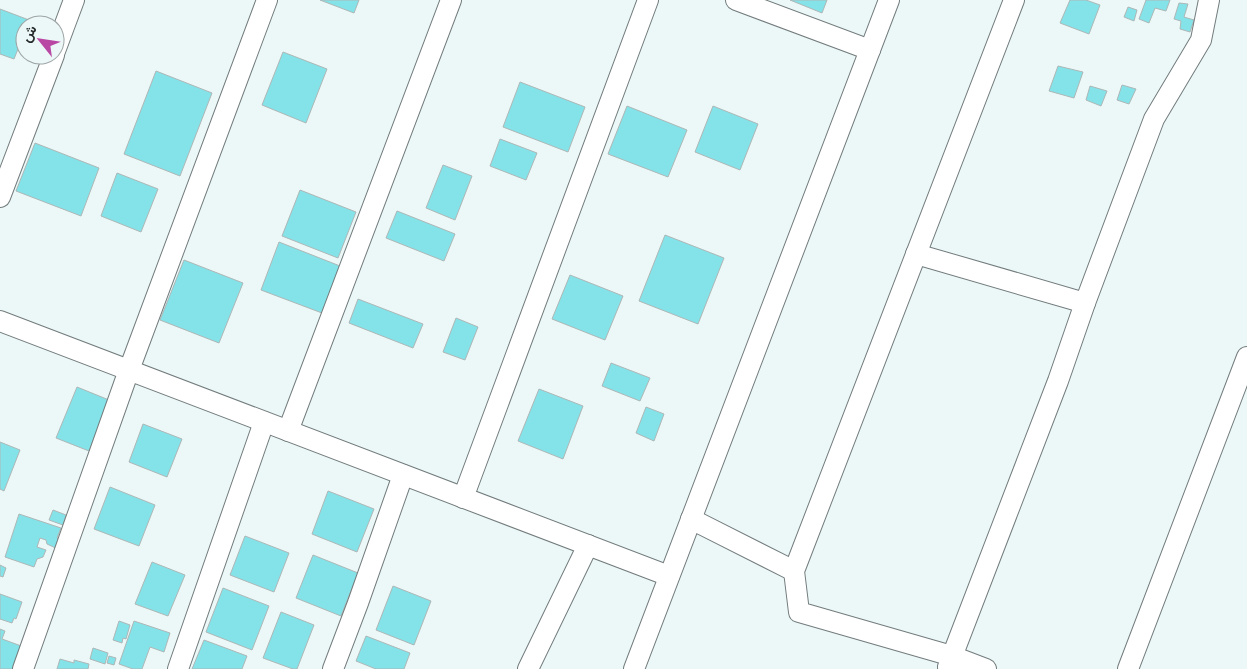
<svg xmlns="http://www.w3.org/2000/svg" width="1247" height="669" font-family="'Nunito Sans',Vazirmatn,sans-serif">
<rect width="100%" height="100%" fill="#ecf7f7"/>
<!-- building -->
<g fill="#84e3e8" stroke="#adb7b7">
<polygon points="320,0 359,0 354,13"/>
<polygon points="790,0 827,0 822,13"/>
<polygon points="1070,0 1086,0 1100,5 1089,34 1060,23"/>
<polygon points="1146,0 1170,0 1166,11 1155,8 1149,23 1139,19"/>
<polygon points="1179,3 1188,4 1184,17 1194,20 1190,32 1180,29 1181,21 1174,19"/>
<polygon points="1128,7 1137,10 1134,21 1124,17"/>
<polygon points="0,9 29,20 27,25 25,25 25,31 14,59 0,54"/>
<polygon points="283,52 327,69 306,123 262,105"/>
<polygon points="1058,66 1083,72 1074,98 1049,91"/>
<polygon points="156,71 212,93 180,176 124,154"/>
<polygon points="520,82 585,107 568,152 503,127"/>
<polygon points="1122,85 1136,89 1129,104 1117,100"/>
<polygon points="1090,86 1107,91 1101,106 1086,100"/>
<polygon points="627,106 687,130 668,177 608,154"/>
<polygon points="713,106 758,124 740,170 695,152"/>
<polygon points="500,139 537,153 526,180 490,166"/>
<polygon points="35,143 99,168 81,216 16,191"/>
<polygon points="443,165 472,176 455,220 426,208"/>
<polygon points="117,173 158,189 141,232 101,216"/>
<polygon points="300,190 356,212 338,258 282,236"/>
<polygon points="397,211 455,234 444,261 386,238"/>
<polygon points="665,235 724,258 698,324 639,301"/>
<polygon points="279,242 340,266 322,313 261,290"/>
<polygon points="184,260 243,283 219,343 160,320"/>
<polygon points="570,275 623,296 605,340 552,319"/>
<polygon points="358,299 423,324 413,348 349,323"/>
<polygon points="456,318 478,327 465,360 443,352"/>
<polygon points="611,363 650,378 640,401 602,386"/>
<polygon points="77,387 109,400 89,451 56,438"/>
<polygon points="539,389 583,406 563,459 518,441"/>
<polygon points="646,407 664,414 654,441 636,433"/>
<polygon points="143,424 182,439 167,477 129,462"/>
<polygon points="0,442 20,450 4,491 0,489"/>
<polygon points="110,487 155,505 139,546 94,529"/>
<polygon points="328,491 374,509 357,552 312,534"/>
<polygon points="53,510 66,515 63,525 49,520"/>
<polygon points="19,514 61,528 57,538 63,544 60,550 47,544 46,540 40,538 37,547 46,550 43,557 37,559 34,567 5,557"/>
<polygon points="245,536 289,553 274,592 230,575"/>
<polygon points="313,555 358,573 341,616 296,598"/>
<polygon points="152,562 185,575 168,616 135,604"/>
<polygon points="0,565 6,568 3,577 0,576"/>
<polygon points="393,586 431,601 414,645 376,630"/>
<polygon points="223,588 269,606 252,650 206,632"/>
<polygon points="0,594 22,602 16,619 14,618 12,623 0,619"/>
<polygon points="281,612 314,625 297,669 293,669 263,658"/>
<polygon points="119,621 130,625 126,639 123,638 122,643 113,640"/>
<polygon points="134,621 170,633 164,652 150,647 142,669 133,669 119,664"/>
<polygon points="0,629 5,631 2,639 24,647 16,669 0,669"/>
<polygon points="366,636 410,653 404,669 376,669 356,661"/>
<polygon points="204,640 247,656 242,669 192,669"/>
<polygon points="93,648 108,653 105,664 90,659"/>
<polygon points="109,656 116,658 114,665 107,663"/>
<polygon points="60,659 74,663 74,660 89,664 88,669 57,669"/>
</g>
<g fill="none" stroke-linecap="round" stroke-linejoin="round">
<!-- minor casing -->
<g stroke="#737c7d" stroke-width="22">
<g id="minor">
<polyline points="736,0 870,50"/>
<polyline points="55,51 74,0"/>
<polyline points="0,197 54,55"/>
<polyline points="916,254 1085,303"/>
<polyline points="0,321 669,576"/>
<polyline points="288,431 451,0"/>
<polyline points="463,498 648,0"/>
<polyline points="691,519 794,571"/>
<polyline points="948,667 1058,381 1085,303 1154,119 1201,40 1209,0"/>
<polyline points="23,669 129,370 267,0"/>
<polyline points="178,669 264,422"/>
<polyline points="333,669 358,603 403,475"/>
<polyline points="528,669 588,545"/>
<polyline points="634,669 889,0"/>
<polyline points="986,669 952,656 799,612 794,571 1014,0"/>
<polyline points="1128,669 1247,357"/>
</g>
</g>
<!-- minor -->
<use href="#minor" stroke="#fff" stroke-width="20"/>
</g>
<!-- north arrow -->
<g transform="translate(40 40) rotate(300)"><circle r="24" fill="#ecf7f7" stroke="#9da5a5"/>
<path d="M0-4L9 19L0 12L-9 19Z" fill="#b848a4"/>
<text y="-8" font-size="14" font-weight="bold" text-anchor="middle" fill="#272b2b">ش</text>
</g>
</svg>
